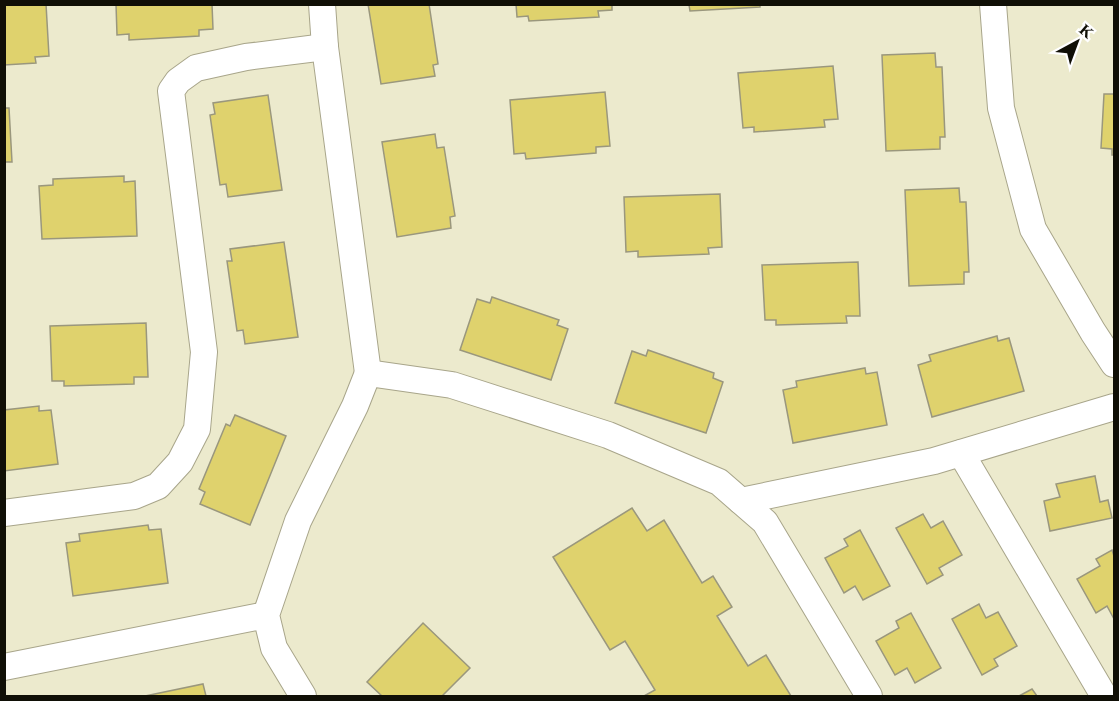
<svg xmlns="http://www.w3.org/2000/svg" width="1119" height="701" font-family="'Times New Roman',serif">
<rect width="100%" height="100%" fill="#eceacd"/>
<!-- building -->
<g fill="#dfd26d" stroke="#9a977d" stroke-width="1.5">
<polygon points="46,4 49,56 35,57 36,63 4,65 4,5"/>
<polygon points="116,4 212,4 213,29 199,30 199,36 129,40 129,34 117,35"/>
<polygon points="368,4 429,4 438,64 433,65 435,76 381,84"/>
<polygon points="516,4 612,4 612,10 598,11 599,17 529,21 528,16 517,17"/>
<polygon points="678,4 760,4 760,7 690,11 689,5"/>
<polygon points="935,53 936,67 942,67 945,137 940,137 940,149 886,151 882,55"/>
<polygon points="833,66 838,119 824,120 825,127 754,132 754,127 743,128 738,73"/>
<polygon points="605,92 610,146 596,147 596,153 526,159 525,153 514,154 510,100"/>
<polygon points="1104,94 1114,94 1114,155 1112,155 1112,149 1101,148"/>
<polygon points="268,95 282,190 228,197 226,184 220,185 210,115 215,114 213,103"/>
<polygon points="4,108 9,108 12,162 4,162"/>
<polygon points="435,134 437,148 444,147 455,216 450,217 451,228 397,237 382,142"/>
<polygon points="124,176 124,182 135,181 137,236 42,239 39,186 53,185 53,179"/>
<polygon points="959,188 960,202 966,202 969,272 964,272 964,284 909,286 905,190"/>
<polygon points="720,194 722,247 708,248 709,254 638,257 638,251 626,252 624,197"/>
<polygon points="284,242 298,337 245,344 243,330 237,331 227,261 232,261 230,249"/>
<polygon points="858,262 860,316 846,316 847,323 776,325 776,320 765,320 762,265"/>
<polygon points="492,297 559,320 557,325 568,329 551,380 460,350 477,299 490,303"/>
<polygon points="146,323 148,377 134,377 134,384 64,386 64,381 52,381 50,326"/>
<polygon points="997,336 998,341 1009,338 1024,391 932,417 918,365 931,361 929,355"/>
<polygon points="648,350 714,373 713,378 723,382 706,433 615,403 632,351 646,356"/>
<polygon points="865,368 866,374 877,372 887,425 793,443 783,390 797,387 796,381"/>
<polygon points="39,406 39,411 51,410 58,464 4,471 4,410"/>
<polygon points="235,415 286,436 250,525 200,504 205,492 199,489 226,424 230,426"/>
<polygon points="1095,476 1100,502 1108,500 1112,518 1050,531 1044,501 1060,497 1056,484"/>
<polygon points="632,508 647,531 664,520 702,583 713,576 732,607 717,616 748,666 766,655 791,696 644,696 655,690 625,641 610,650 553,557"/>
<polygon points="923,514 931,528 943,521 962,555 939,568 943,575 927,584 896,528"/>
<polygon points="148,525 149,530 161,529 168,583 73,596 66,543 80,541 79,534"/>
<polygon points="860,530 890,586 863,600 855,586 844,593 825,558 848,546 844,539"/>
<polygon points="1112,550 1114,556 1114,619 1107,606 1096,613 1077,579 1100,566 1096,559"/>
<polygon points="979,604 986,618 998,612 1017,646 994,659 998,666 982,675 952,619"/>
<polygon points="911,613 941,668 915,683 907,668 895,675 876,641 899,628 896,621"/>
<polygon points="423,623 470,668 442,696 382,696 367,682"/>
<polygon points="203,684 206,696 145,696"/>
<polygon points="1032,689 1037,696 1019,696"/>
</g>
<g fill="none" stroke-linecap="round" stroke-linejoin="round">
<!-- street casing -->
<g stroke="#a8a58a" stroke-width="28">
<g id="street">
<polyline points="322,4 325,47 368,373"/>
<polyline points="993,4 1001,108 1033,229 1093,332 1114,364"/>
<polyline points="961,453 1104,696"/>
<polyline points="741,501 934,461 1114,407"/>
<polyline points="4,513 134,496 158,486 180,462 197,429 204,352 171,91 178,81 196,68 246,57 325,47"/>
<polyline points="4,667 266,615"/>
<polyline points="303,696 274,648 266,615 298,521 355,406 368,373 452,385 608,435 719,482 765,522 869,696"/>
</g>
</g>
<!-- street -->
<use href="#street" stroke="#fff" stroke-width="26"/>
</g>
<!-- border -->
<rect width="1119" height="701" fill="none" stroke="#100f06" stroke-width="12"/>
<!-- north arrow -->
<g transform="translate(1077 42) rotate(41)" stroke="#ffffff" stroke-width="4.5" paint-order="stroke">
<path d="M0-4.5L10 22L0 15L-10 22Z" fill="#100f06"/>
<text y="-9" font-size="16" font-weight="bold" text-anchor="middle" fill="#100f06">K</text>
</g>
</svg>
